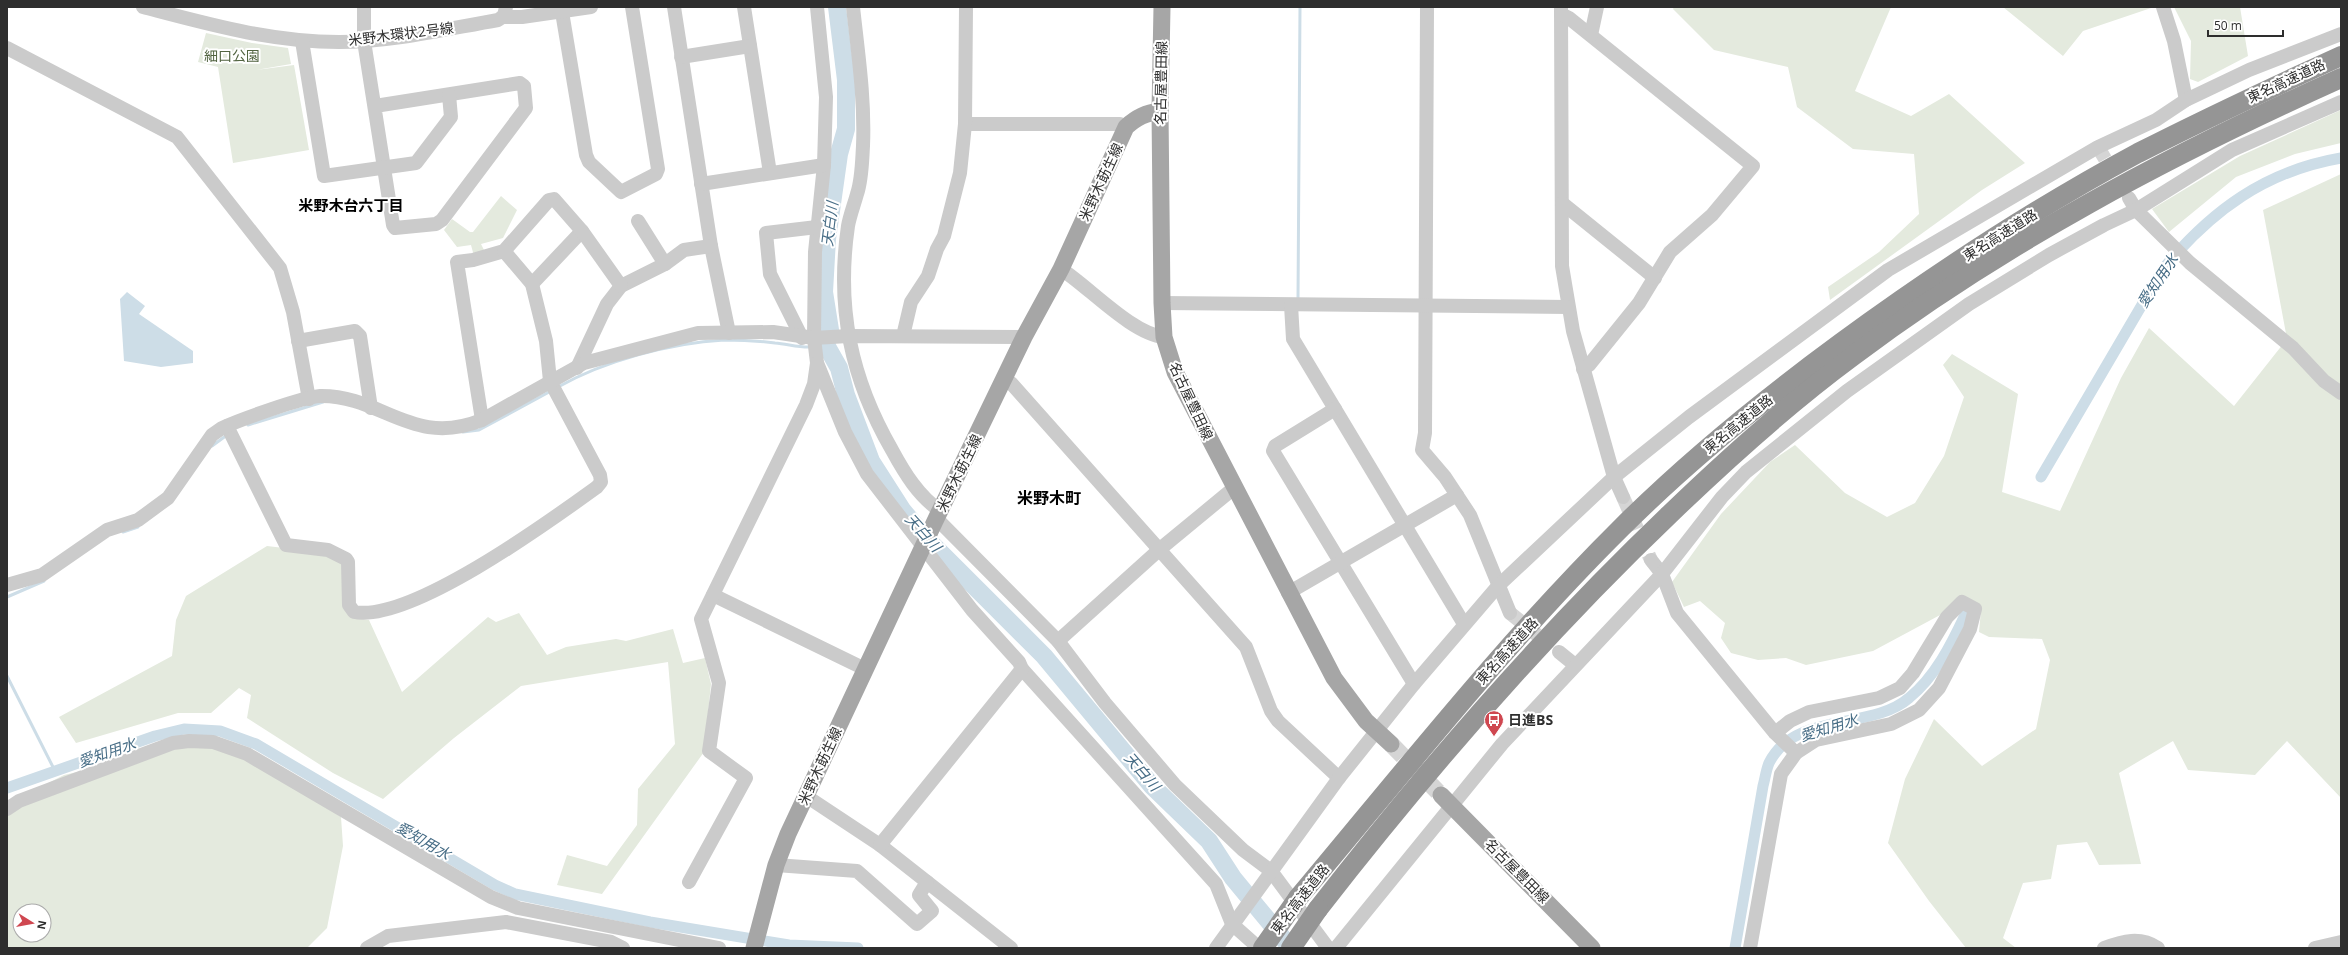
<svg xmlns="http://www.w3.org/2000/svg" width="2348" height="955" font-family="'Open Sans','Noto Sans JP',sans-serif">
<rect width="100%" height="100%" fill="#fff"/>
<!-- green -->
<g fill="#e4eade" fill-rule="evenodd">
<polygon points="1674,7 1891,7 1855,91 1911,116 1949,94 2025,163 1982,190 1830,300 1828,287 1879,252 1919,214 1914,154 1853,149 1797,107 1788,67 1714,50 1673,9"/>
<polygon points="2003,7 2154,7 2083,31 2063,56"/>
<polygon points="2174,7 2240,7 2248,56 2198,82 2190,79 2191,41"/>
<polygon points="206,33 252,43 288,48 291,64 256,70 294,65 309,150 233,163 218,67 198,62"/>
<polygon points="2341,110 2341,143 2295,154 2236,177 2169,232 2152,209 2240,156"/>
<polygon points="2341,174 2341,798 2287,741 2255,775 2188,770 2173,741 2119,773 2141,864 2099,865 2087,842 2057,845 2051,879 2023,883 2003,938 2016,948 1966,948 1929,901 1888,843 1905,779 1934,719 1982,766 2036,729 2050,660 2042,639 1989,637 1979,632 1981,610 1963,598 1942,614 1873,651 1806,665 1786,658 1758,660 1731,653 1721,638 1725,623 1700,601 1684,607 1672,582 1721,514 1770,462 1795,445 1845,493 1887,517 1915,503 1944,456 1964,397 1943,365 1952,354 2018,394 2002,492 2060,511 2121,378 2149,328 2234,406 2287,339 2263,210"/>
<polygon points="501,196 517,210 503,238 481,244 484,250 474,256 471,245 457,247 444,230 452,219 470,232 473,232"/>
<polygon points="267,546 326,553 345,561 352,618 369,620 402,692 488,617 496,622 519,613 547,655 566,647 616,639 626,641 673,629 683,663 705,658 711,684 704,752 602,894 557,885 567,855 607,866 637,825 638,789 675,744 668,662 521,686 454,738 383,799 333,773 247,718 251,695 239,688 211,713 178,713 76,743 59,717 172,656 176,620 186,596"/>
<path d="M 203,743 L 249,756 L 341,817 L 343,846 L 327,928 L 307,948 L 7,948 L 7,804 L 64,775 ZM 20,911 L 44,911 L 44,935 L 20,935 Z"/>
</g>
<!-- water -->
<polygon fill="#cddde7" points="127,292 145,306 139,314 193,351 193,363 161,367 124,361 120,299"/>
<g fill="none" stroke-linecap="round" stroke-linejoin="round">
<!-- stream -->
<g stroke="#cddde7" stroke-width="3">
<polyline points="1298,299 1300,7"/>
<polyline points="819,346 826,345"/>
<path d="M 558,387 C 604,361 670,343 724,340 C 741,340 759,341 775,343 C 788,344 799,348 812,347"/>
<polyline points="248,425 323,402"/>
<polyline points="463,432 479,430 551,391"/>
<polyline points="212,446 227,435"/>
<polyline points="123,532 138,527"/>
<polyline points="7,597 44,581"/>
<polyline points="7,676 55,771"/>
</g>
<!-- canal -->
<g stroke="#cddde7" stroke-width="11">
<path d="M 2041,477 L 2163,269 C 2211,211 2265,171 2341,158"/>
<polyline points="7,788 155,736 184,729 220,731 256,744 495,885 515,894 650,922 789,945 858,948"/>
<path d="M 1735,948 L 1763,786 C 1765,779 1766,770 1769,763 C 1795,711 1871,731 1909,698 C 1935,677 1951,645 1965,615"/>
</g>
<!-- river -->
<polyline stroke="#cddde7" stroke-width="18" points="837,7 846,80 846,129 839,154 827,239 824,292 830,330 826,345 839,368 846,395 871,461 903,511 928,540 1044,656 1152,786 1209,841 1233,878 1291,948"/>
<!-- minor-tunnel -->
<g stroke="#d5d5d5" stroke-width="14" stroke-dasharray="14 7" stroke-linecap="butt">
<polyline points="2098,147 2115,176"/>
<polyline points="1623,497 1651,560"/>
<polyline points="1510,613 1552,647"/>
</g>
<!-- major-tunnel -->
<polyline stroke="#d5d5d5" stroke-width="17" stroke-dasharray="17 8" stroke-linecap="butt" points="1391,744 1441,795"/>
<!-- minor -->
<g stroke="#cbcbcb" stroke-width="14">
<path d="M 143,7 C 208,24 271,42 339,42 C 393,42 446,29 498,20 L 504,16 L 506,7"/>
<polyline points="364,7 364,41 393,225 395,228 436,224 442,220 526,108 524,86 520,83 375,106"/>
<polyline points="674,7 711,246 729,333"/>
<polyline points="744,7 770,173"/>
<polyline points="817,7 826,97 824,165 815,252 814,338 817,363 845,432 867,474 972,610 1019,662 1022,669 1216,884 1232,924 1259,948"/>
<path d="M 853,7 C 858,53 865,99 863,146 C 862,162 862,179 857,194 C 854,205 850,215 848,226 C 836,308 851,379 892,450 C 905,474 918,495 940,511"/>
<polyline points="1427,7 1425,433 1422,450 1445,477 1470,515 1510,613"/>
<polyline points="1561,7 1562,266 1573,331 1614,477 1623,497"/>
<polyline points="2163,7 2174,41 2186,100"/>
<polyline points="562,12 586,155 589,162 621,192 656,174 658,169 632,7"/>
<polyline points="1561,14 1569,18 1753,166 1712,215 1670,252 1639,303 1589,365 1583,369"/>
<polyline points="502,17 522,17 591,7"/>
<polyline points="1591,35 1597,7"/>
<polyline points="302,41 324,176 416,163 451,117 449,95"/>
<polyline points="7,48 177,137 280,268 293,312 309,399"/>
<polyline points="681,57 750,46"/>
<polyline points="965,124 1120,124 1126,127"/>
<polyline points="701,184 824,165"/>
<polyline points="2129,198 2136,210 2190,263 2293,348 2324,381 2341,393"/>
<polyline points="1562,203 1655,278"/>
<polyline points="638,221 665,264"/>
<path d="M 1061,269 C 1089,287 1132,334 1164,337"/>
<polyline points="532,284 582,231"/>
<polyline points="1162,303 1568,307"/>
<polyline points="1291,305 1293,339 1464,624"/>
<polyline points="903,336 911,302 928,276 937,249 944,236 960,173 965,124 966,7"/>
<polyline points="802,338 770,274 766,233 817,227"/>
<polyline points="298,341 355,331 360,336 371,408"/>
<polyline points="577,368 607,304 621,286 665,264 684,250 711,246"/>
<polyline points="1005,379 1011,383 1246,647 1271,711 1278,721 1339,778"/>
<polyline points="1335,409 1275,446 1273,451 1414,684"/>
<polyline points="482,420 457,262 473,260 504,251 549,200 554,199 582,231 621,286"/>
<path d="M 227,426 L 286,545 L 328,550 L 346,559 L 348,562 L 349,605 L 354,612 C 410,623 550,521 597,487 L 601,482 L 600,475 L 550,381 L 546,341 L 532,284 L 504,251"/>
<polyline points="936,518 1058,641 1105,703 1175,785 1243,850 1271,871 1328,948"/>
<polyline points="1651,560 1662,574 1677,613 1775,733 1796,753"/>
<path d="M 7,585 L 42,575 L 107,530 L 138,520 L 168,498 L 212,435 L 222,428 C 239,420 303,397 320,396 C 382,395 412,448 482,420 L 584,363 L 698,333 L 773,332 L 814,338 L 848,336 L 1024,337"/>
<polyline points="1288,593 1457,495"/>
<polyline points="713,595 865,669"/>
<polyline points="1058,641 1160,549 1234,488"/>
<polyline points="1559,652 1575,665"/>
<polyline points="806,796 880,845 1011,948"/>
<polyline points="7,809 19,801 173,743 189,741 213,742 247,754 491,897 518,908 719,948"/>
<polyline points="880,845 1022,669"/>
<polyline points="776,865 857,871 917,924 932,911 919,895 927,882"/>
<polyline points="689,882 746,778 709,751 719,683 701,619 806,405 814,384 817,363"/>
<polyline points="367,948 388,936 506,922 611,942 623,948"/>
<polyline points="1216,948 1339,778 1414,684 1498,586 1614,477 1689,417 1888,270 2098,147 2156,120 2186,100 2249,70 2341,34"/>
<polyline points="1336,948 1502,744 1662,574 1722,497 1746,472 1847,391 1969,304 2049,255 2104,225 2136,210 2232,150 2341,102"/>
<polyline points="1750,948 1781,774 1796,753 1816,740 1891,724 1919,710 1939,688 1970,629 1975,609 1962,602 1947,617 1913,673 1900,688 1879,698 1809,712 1790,721 1775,733"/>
<path d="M 2104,948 C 2123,941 2140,936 2158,948"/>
<polyline points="2315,948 2341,942"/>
</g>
<!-- major -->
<g stroke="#a6a6a6" stroke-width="17">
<polyline points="1162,7 1160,111 1162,303 1164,337 1175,372 1334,678 1366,721 1391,744"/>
<polyline points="1441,795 1592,948"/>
<path d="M 754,948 L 776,865 L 788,834 L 935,521 L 1024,337 L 1061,269 L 1126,127 C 1137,117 1146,113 1160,111"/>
</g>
<!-- highway -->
<g stroke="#959595" stroke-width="20">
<path d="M 1298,898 C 1403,773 1505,643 1621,528 C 1706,443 1802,369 1901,300 C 1977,247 2056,197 2138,153 C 2205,119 2273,87 2341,56"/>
<path d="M 1318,909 C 1427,769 1542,636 1670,514 C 1728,458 1788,404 1853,356 C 2003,243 2170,155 2341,78"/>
</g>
<!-- highway-bridge -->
<g stroke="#959595" stroke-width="20">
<polyline points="1263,948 1298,898"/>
<polyline points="1291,948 1318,909"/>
</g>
</g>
<!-- icons -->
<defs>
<g id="bus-pin" transform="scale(1)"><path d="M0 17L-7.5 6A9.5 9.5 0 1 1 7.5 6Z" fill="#cf4750" stroke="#fff"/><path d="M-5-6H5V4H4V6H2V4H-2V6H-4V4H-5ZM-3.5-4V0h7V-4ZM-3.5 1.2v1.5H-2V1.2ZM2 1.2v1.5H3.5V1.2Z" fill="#fff"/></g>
</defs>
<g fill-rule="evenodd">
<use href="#bus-pin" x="1494" y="720"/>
</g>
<g text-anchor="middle" stroke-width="4" stroke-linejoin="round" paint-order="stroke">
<!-- street labels -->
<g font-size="14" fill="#2e2e2e" stroke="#fff">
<text transform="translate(401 34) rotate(-7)" y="5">米野木環状2号線</text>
<text transform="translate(2286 81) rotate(-25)" y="5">東名高速道路</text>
<text transform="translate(1161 83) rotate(-89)" y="5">名古屋豊田線</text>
<text transform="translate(1101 182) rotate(-65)" y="5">米野木莇生線</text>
<text transform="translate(2000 235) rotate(-32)" y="5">東名高速道路</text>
<text transform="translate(1191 401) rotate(65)" y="5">名古屋豊田線</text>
<text transform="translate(1738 424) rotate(-39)" y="5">東名高速道路</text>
<text transform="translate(959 473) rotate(-64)" y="5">米野木莇生線</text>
<text transform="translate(1507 651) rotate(-48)" y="5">東名高速道路</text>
<text transform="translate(820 766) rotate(-65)" y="5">米野木莇生線</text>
<text transform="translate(1517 871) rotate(45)" y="5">名古屋豊田線</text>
<text transform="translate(1300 899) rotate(-52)" y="5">東名高速道路</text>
</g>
<!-- park labels -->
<g font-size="14" fill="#526441" stroke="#fff">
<text x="232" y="61">細口公園</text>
</g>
<!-- poi labels -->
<g font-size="14" font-weight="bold" fill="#2e2e2e" stroke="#fff" text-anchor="start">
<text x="1508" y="725">日進BS</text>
</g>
<!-- neighbourhood labels -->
<g font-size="15" font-weight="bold" fill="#000" stroke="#fff">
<text x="351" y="211">米野木台六丁目</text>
</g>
<!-- water labels -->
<g font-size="15" font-style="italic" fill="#476d86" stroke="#fff">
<text transform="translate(830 224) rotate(-83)" y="5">天白川</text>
<text transform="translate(2158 281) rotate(-56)" y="5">愛知用水</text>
<text transform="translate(923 533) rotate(48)" y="5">天白川</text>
<text transform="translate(1829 728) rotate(-17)" y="5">愛知用水</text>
<text transform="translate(107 753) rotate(-19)" y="5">愛知用水</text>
<text transform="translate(1142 772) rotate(49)" y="5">天白川</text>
<text transform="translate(423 841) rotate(30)" y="5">愛知用水</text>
</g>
<!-- quarter labels -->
<g font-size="16" font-weight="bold" fill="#000" stroke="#fff">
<text x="1049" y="504">米野木町</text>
</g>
</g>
<!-- border -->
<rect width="2348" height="955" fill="none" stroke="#2e2e2e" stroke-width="16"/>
<!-- north arrow -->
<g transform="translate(32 923) rotate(101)"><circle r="19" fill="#ffffff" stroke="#ababab"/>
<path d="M0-3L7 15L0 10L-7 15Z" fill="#cf4750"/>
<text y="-6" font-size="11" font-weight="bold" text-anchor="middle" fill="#2e2e2e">N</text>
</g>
<!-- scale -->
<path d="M2208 30v6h75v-6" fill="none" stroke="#2e2e2e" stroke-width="2"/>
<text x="2214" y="30" font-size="12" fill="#2e2e2e" stroke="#ffffff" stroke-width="3" paint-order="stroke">50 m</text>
</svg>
